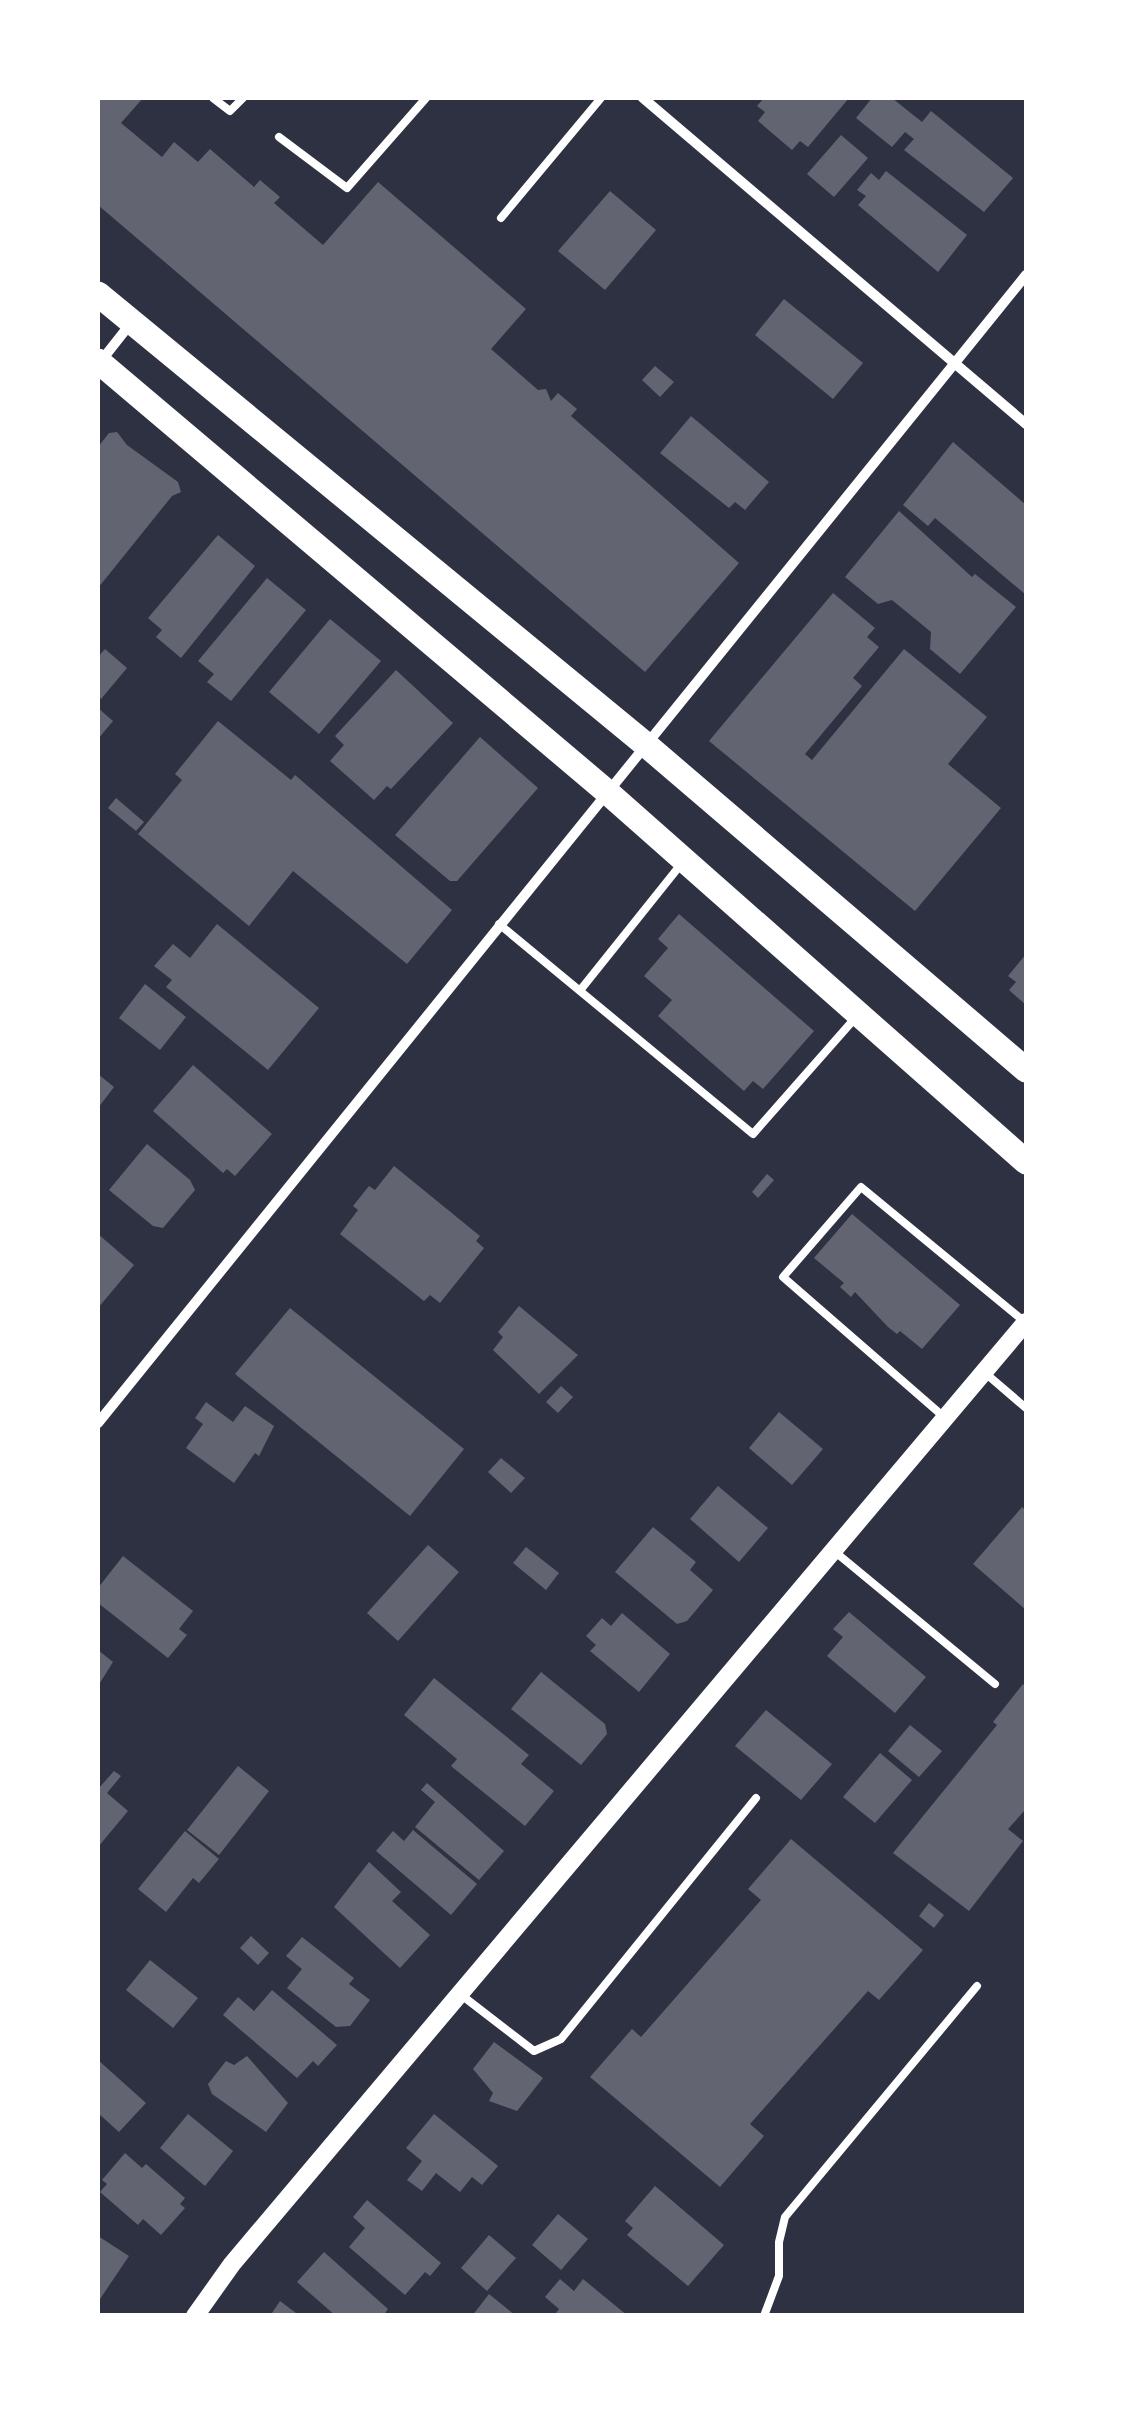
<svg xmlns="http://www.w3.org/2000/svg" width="1124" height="2413" font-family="'Roboto Serif',serif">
<rect width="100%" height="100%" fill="#2d3142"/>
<!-- building -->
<g fill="#626471">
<polygon points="98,98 143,98 121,123 162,157 174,142 198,162 210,149 254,187 260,180 280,197 274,203 323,245 378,182 526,309 491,349 538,390 546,389 551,401 558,393 577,409 571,416 739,563 645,672 98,205"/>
<polygon points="764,98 849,98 808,147 800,141 792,150 758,121 765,112 757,106"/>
<polygon points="872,98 892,98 922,122 931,111 1013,178 984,212 904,150 914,139 905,132 892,147 856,118"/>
<polygon points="841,135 868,158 834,197 807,174"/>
<polygon points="886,171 967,235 938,272 858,205 866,196 857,190 871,173 879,180"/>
<polygon points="610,191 656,230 605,290 558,251"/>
<polygon points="784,299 863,363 833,399 755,335"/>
<polygon points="655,366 674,382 660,397 642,380"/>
<polygon points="691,416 769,482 745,510 735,502 729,508 660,453"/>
<polygon points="117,432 127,445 178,482 181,492 172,496 98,588 98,447 109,433"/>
<polygon points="953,442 1026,505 1026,595 935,518 928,526 903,505"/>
<polygon points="899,511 972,577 975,574 1016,607 960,674 930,649 931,632 892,600 878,604 845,577"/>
<polygon points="218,535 255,566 181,658 156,637 162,630 148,618"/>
<polygon points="267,578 306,610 231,701 207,682 214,674 198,661"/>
<polygon points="833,593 875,628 867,637 879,647 853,678 862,686 805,754 812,760 904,649 987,717 948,764 1001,808 915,911 709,741"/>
<polygon points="330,619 381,661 319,734 269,692"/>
<polygon points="105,649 127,668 101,699 98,696 98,657"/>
<polygon points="396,670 453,723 391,789 387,786 374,800 330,761 344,745 335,736"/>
<polygon points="98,708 113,721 98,739"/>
<polygon points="218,721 291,780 295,775 452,910 407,964 293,871 249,926 138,834 182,780 175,774"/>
<polygon points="480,737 538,788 457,881 450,881 395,835"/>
<polygon points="116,798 144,822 136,831 108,808"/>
<polygon points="679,914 814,1031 763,1089 753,1081 744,1091 658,1016 672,1000 644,976 668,948 658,939"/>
<polygon points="217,924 319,1008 268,1070 166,987 172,980 154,966 173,944 190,958"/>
<polygon points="1026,954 1026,1005 1009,990 1016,982 1008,976"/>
<polygon points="145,984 186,1017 160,1050 119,1018"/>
<polygon points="193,1065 272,1134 235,1176 227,1169 223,1173 153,1111"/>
<polygon points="98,1074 114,1087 98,1108"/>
<polygon points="147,1144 190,1180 195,1190 163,1228 153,1226 109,1190"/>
<polygon points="394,1166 480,1236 476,1241 484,1248 440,1303 430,1295 424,1301 340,1234 358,1210 353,1206 369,1186 375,1190"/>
<polygon points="767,1174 774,1180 758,1198 752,1192"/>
<polygon points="852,1214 960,1305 922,1349 900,1331 897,1334 888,1327 855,1292 851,1297 840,1287 844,1283 814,1258"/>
<polygon points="98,1234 134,1265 98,1308"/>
<polygon points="519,1306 578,1355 539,1394 493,1350 503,1337 498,1332"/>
<polygon points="290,1308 464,1449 410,1516 235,1374"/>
<polygon points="561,1386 573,1397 558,1413 546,1402"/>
<polygon points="206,1402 233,1422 245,1406 274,1426 259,1456 255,1453 234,1483 186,1448 203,1424 195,1418"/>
<polygon points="779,1412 823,1449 792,1485 749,1448"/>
<polygon points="501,1458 525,1478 511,1493 488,1472"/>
<polygon points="718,1486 768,1528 739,1562 690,1519"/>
<polygon points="1022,1507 1026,1511 1026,1610 973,1564"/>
<polygon points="653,1527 696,1562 690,1570 713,1590 687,1621 677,1624 615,1572"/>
<polygon points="428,1545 459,1572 398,1641 367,1613"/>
<polygon points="526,1547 559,1573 546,1590 513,1563"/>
<polygon points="123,1556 193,1611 179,1629 187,1635 168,1658 98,1603 98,1588"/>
<polygon points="849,1612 926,1677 895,1713 827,1656 843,1637 833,1629"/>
<polygon points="622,1613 670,1654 639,1692 590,1651 596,1645 586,1636 602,1618 611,1626"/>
<polygon points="98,1650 113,1662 98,1686"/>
<polygon points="541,1672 605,1724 607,1734 581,1765 511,1709"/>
<polygon points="434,1678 529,1755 521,1764 554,1791 525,1826 451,1766 457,1759 404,1715"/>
<polygon points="1023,1684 1026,1687 1026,1809 1008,1829 1023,1841 969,1911 893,1853 997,1725 993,1722"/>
<polygon points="766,1710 832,1764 801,1800 735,1746"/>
<polygon points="910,1725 942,1751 919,1777 888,1751"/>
<polygon points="880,1753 912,1780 875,1823 843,1797"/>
<polygon points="238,1766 269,1791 219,1855 187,1830"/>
<polygon points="114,1771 121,1776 107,1793 128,1811 98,1847 98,1789"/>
<polygon points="427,1783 504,1851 479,1880 415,1827 435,1802 421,1790"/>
<polygon points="413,1830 477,1884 451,1915 376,1851 393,1831 404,1841"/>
<polygon points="185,1831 219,1859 199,1883 193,1878 166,1912 138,1889"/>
<polygon points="791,1839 923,1950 879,2000 868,1991 750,2124 764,2136 720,2187 590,2077 632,2029 641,2037 761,1900 748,1889"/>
<polygon points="369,1862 401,1892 392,1901 430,1935 400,1968 334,1907"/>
<polygon points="929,1903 944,1915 934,1928 919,1916"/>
<polygon points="251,1936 269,1953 258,1965 240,1948"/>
<polygon points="302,1937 354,1978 349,1984 370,2000 350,2026 336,2027 287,1988 302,1969 286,1956"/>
<polygon points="150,1960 198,1998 173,2028 126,1990"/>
<polygon points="272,1990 337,2045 318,2066 313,2061 297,2078 223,2015 238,1997 254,2011"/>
<polygon points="494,2042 543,2078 517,2111 489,2101 493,2093 473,2069"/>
<polygon points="247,2056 288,2103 266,2132 212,2094 208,2084 226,2061 234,2065"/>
<polygon points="98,2060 146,2103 119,2132 98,2113"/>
<polygon points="188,2114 233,2151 205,2186 160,2148"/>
<polygon points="434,2114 498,2166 482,2185 472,2177 460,2192 436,2173 422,2191 407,2180 422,2161 406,2148"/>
<polygon points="125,2153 142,2168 146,2164 185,2198 180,2204 185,2208 161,2235 143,2219 138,2225 100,2192 107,2184 102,2180"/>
<polygon points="655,2186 724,2245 688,2286 627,2235 633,2228 625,2221"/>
<polygon points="367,2200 441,2263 430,2276 425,2272 405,2295 349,2247 365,2228 353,2217"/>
<polygon points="558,2214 588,2239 561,2270 532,2245"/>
<polygon points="489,2235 516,2258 487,2291 461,2268"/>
<polygon points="98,2236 129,2256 100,2299 98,2297"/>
<polygon points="324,2252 388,2309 383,2316 336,2316 297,2282"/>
<polygon points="560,2279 574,2291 583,2279 628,2316 554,2316 559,2309 545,2297"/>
<polygon points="489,2294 516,2316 472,2316"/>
<polygon points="280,2301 300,2316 270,2316"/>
</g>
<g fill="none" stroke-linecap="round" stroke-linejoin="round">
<!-- service -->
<g stroke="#fff" stroke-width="8">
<polyline points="213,98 230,111 243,98"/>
<polyline points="279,137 347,188 426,98"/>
<polyline points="501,218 601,98"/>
<polyline points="499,924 753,1134 856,1017"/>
<polyline points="582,988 682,863"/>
<polyline points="984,1372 1026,1408"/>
<polyline points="944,1417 783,1277 861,1187 1026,1323"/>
<polyline points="834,1551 995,1684"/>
<polyline points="460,1994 534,2051 561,2039 756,1798"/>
<polyline points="764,2316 779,2276 779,2242 785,2217 977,1986"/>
</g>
<!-- minor -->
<g stroke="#fff" stroke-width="10">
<polyline points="643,98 1026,424"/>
<polyline points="101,361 131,323"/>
<polyline points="98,1423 1026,275"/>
</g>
<!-- tertiary -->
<polyline stroke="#fff" stroke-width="18" points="195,2316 232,2264 1026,1322"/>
<!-- primary -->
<g stroke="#fff" stroke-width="25">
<polyline points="98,294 645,744 1026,1070"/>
<polyline points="98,361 606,791 1026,1162"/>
</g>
</g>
<!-- border -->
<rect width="1124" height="2413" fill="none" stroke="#ffffff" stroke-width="200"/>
</svg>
